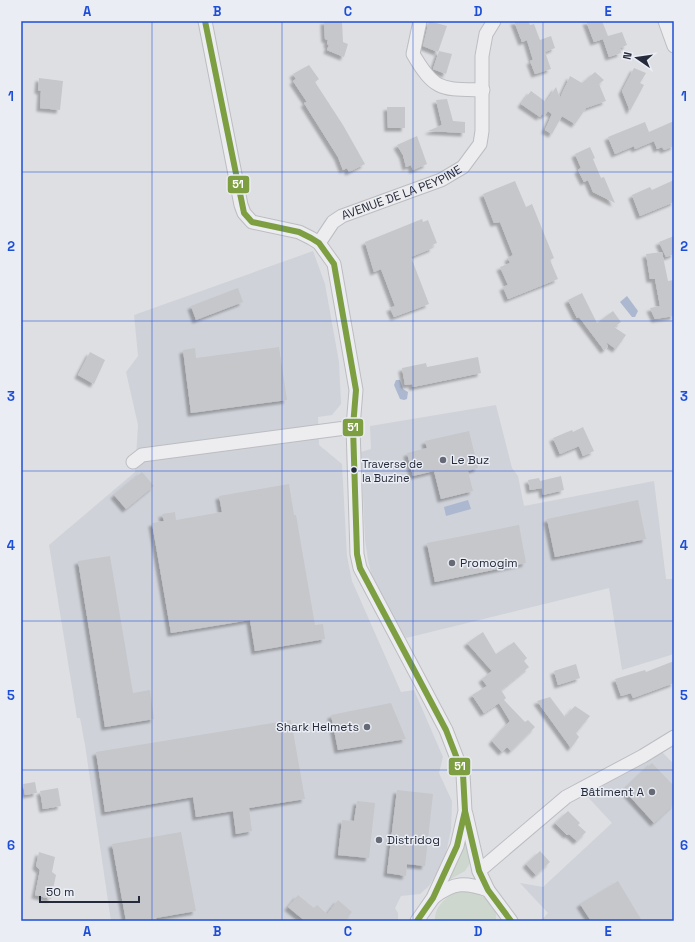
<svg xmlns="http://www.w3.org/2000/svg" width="695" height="942" font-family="'Space Grotesk',sans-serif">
<defs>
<filter id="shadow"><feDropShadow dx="-3.5" dy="3.5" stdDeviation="1" flood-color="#0004"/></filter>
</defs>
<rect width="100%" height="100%" fill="#dedfe3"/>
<!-- built -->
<g fill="#cfd2d9">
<polygon points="313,251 325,284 339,362 341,404 332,415 318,417 319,445 342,464 347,556 352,581 401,692 414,690 443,757 439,773 452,801 451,830 444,862 429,886 420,894 401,896 395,908 398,913 398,921 111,921 85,745 80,718 77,718 49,545 135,472 138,425 126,372 138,356 134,315"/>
<polygon points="496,405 512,468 518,476 524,506 654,481 666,579 674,579 674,654 622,670 609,588 406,638 383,599 371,573 368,560 365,540 361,452 371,449 370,426"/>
<polygon points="662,752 674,764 674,921 541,921 548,913 520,883 543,887 612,823 585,794"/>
</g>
<!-- green -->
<g fill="#cdd7ce">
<polygon points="464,836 470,863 465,871 447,881 459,857"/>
<path d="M 457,892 C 462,892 467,891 471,892 C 484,894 499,907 496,921 L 435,921 C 434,907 446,897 457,892 Z"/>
</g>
<!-- water -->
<g fill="#acb8cf">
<polygon points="627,296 638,311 635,317 632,317 620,302"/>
<polygon points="396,380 400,380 403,389 408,392 407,399 404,400 400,399 394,385"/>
<polygon points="468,500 471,509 446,516 444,507"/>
</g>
<!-- building -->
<g fill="#c6c7cb" filter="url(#shadow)">
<polygon points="324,21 342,21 343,42 348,44 344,57 327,50 329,45 327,44 328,40 325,39"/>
<polygon points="429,21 447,26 438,52 423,46"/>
<polygon points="514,21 528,21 530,25 534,24 540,40 551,36 555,48 545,52 551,69 535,74 530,61 533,60 527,40 522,42"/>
<polygon points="586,21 602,21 608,36 622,32 627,45 620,48 621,53 609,57 603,39 594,42"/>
<polygon points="439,51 452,54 446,74 433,69"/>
<polygon points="309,65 319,79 315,82 343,125 365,164 349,172 347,168 343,170 338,157 304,103 307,102 293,81 296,79 293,74"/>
<polygon points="634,68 646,73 640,83 644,85 630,111 622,91"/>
<polygon points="595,72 604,80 599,84 606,101 586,108 575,124 562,116 552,134 545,130 552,114 548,111 544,116 542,114 540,117 521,104 531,91 546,102 556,87 560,98 570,76 582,83"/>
<polygon points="39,78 63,81 60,110 40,108 41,91 38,90"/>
<polygon points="447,99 453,121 465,122 465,133 428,131 442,125 436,100"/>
<polygon points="387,107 405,107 405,128 388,128"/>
<polygon points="674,121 674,146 664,150 662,147 657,149 654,141 635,149 634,146 615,154 608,137 645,122 649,132"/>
<polygon points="417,136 427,164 413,170 411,165 406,167 403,155 397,145"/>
<polygon points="590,147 595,158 593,159 601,178 604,177 615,203 593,192 588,180 584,182 578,170 581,168 575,154"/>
<polygon points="674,180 674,202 640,216 632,195 650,187 652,190"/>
<polygon points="515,181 526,207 532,204 554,258 550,260 558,279 508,299 503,287 508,285 500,267 510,263 508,258 513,255 500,222 494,223 483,194"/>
<polygon points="422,219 423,222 428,220 437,243 432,245 433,248 411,257 429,304 394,317 390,308 395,306 381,269 374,272 365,242"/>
<polygon points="674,236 674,254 666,257 659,242"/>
<polygon points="662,252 668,281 674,280 674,316 655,319 650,308 660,306 655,279 650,279 646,254"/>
<polygon points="238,288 243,302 196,320 191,306"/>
<polygon points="582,293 597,323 613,311 621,322 614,327 626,335 616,349 606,342 608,347 604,350 579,317 577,318 568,300"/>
<polygon points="279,347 287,400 191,413 183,350 195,348 196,358"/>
<polygon points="90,352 105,360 94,384 78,375"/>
<polygon points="478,357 481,373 413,387 412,384 405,385 402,368 426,363 427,367"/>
<polygon points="583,427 594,451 583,456 579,446 560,454 553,438 572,430 573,432"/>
<polygon points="469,431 478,468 468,471 473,491 441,499 434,471 413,476 407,453 427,448 425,441"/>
<polygon points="142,472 154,486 126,509 114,495"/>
<polygon points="561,476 564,490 543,495 542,488 530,490 528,480 539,478 540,481"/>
<polygon points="289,484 294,515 296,515 315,625 323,624 325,639 255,651 250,620 171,633 152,523 164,521 162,514 175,512 176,520 222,512 219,496"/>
<polygon points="638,500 646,539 555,557 547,519"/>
<polygon points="519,525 526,563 435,582 427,543"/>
<polygon points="110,556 133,693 150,690 154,719 105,727 78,561"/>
<polygon points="483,632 496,654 514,642 527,658 524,661 529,667 501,690 506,698 504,700 525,722 528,720 535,727 511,751 507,747 502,752 492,741 510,721 499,703 484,713 472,695 487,686 482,679 492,671 467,643"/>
<polygon points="674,661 674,683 633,698 631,693 621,696 615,679 645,670 646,672"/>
<polygon points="576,664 580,678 558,685 554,671"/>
<polygon points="550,697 565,717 575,706 590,716 576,733 579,737 571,748 537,701"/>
<polygon points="391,703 406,739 338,750 331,715"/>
<polygon points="291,720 305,799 249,808 252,831 236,834 233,811 196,817 193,797 105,812 96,752"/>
<polygon points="652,763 674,786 674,804 654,823 624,790"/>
<polygon points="35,782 37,793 25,795 23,784"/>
<polygon points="58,788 61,806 43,809 40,791"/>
<polygon points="397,790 433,794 425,866 407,864 406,876 387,873"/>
<polygon points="357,801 375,803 369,858 338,855 342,820 354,821"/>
<polygon points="568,811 580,823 578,825 586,832 577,841 569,834 567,835 555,823"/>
<polygon points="181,832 196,911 156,918 157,921 126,921 112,844"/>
<polygon points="540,851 550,862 536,875 526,864"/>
<polygon points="39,852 55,857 52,872 56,875 51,899 35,895 40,870 36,866"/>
<polygon points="618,881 642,921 591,921 580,904"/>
<polygon points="298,895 314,908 317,905 327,914 338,900 352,912 345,921 305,921 288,907"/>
</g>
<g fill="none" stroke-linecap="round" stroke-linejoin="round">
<!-- minor casing -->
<g stroke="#bcbdc1" stroke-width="15">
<g id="minor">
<polyline points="205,21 241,205 244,213 252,222 299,232 311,238 319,243 334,264 356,390 353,427 357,554 360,568 446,730 463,774 465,811 457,846 433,898 417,921"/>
<path d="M 420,21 L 413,54 C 435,92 442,89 483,90"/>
<polyline points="665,21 674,46"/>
<path id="s1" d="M 319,243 L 333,222 L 342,216 L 441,180 L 463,167 L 480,144 L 482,131 L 482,56 L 486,34 L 494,21"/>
<polyline points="133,462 142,455 353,427"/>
<polyline points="466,814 479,871 488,890 511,921"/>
<polyline points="479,871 566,797 643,756 674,737"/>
<path d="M 434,897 C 454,882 465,882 488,890"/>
</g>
</g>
<!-- minor -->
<use href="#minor" stroke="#ededf0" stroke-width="13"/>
<!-- bus-1 casing -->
<g stroke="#eaedf4" stroke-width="9">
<g id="bus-1">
<polyline points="205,21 244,213 252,222 299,232 311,238 319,243 334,264 356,390 353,427 357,554 360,568 446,730 463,774 465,811 457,846 433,898 417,921"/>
<polyline points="465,811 479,871 488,890 511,921"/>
</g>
</g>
<!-- bus-1 -->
<use href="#bus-1" stroke="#7d9e41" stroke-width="6"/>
</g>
<!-- grid -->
<path fill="none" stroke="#1d4ed8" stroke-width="1" stroke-opacity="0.55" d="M 152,21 L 152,921M 282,21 L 282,921M 413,21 L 413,921M 543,21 L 543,921M 21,172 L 674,172M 21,321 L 674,321M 21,471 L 674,471M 21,621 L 674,621M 21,770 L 674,770"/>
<!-- markers -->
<g fill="#666a76" stroke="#eaedf4" stroke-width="1.5">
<circle cx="443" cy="460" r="4"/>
<circle cx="452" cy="563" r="4"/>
<circle cx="367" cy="727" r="4"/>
<circle cx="652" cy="792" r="4"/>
<circle cx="379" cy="840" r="4"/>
</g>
<circle fill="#262b3b" stroke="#eaedf4" stroke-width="1.5" cx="354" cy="470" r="3.5"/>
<g text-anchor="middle" stroke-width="3" stroke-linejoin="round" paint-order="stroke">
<!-- bus labels -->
<g font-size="11" fill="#262b3b" stroke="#eaedf4" text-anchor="start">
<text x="362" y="468">Traverse de<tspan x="362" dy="14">la Buzine</tspan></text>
</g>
<!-- street labels -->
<g font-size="12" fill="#262b3b" stroke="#eaedf4">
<text dy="4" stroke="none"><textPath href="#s1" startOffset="100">AVENUE DE LA PEYPINE</textPath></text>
</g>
<!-- poi labels -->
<g font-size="12" fill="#262b3b" stroke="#eaedf4" text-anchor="start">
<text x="451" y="464">Le Buz</text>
<text x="460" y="567">Promogim</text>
<text x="359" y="731" text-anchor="end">Shark Helmets</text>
<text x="644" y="796" text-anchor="end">Bâtiment A</text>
<text x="387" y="844">Distridog</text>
</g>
</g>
<g stroke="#eaedf4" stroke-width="1.5">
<rect x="227" y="175" width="23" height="19" rx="4" fill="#7d9e41"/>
<rect x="342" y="418" width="22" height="19" rx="4" fill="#7d9e41"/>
<rect x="448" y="757" width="23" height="19" rx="4" fill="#7d9e41"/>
</g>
<g font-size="11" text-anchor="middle" font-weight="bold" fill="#fff">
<text x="238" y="188">51</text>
<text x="353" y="431">51</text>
<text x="460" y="770">51</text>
</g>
<!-- border -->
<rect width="695" height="942" fill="none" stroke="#eaedf4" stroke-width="44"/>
<!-- north arrow -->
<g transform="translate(637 58) rotate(283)" stroke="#eaedf4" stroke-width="3" paint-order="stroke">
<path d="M0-3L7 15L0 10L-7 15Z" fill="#262b3b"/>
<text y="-6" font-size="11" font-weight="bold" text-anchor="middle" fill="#262b3b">N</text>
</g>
<!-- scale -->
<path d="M40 896v6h99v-6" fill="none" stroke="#262b3b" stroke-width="2"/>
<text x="46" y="896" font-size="12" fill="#262b3b" stroke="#eaedf4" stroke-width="3" paint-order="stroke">50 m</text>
<rect x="22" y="22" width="651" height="898" fill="none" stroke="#1d4ed8" stroke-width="1.5"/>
<g font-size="13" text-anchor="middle" font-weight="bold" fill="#1d4ed8">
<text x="87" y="16">A</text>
<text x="217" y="16">B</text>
<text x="348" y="16">C</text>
<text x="478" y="16">D</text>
<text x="608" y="16">E</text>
<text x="11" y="101">1</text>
<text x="684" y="101">1</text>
<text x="11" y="251">2</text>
<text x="684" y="251">2</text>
<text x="11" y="401">3</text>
<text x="684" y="401">3</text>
<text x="11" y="550">4</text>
<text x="684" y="550">4</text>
<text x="11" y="700">5</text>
<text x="684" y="700">5</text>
<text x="11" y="850">6</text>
<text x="684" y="850">6</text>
<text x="87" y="936">A</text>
<text x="217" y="936">B</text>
<text x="348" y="936">C</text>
<text x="478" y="936">D</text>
<text x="608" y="936">E</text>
</g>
</svg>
